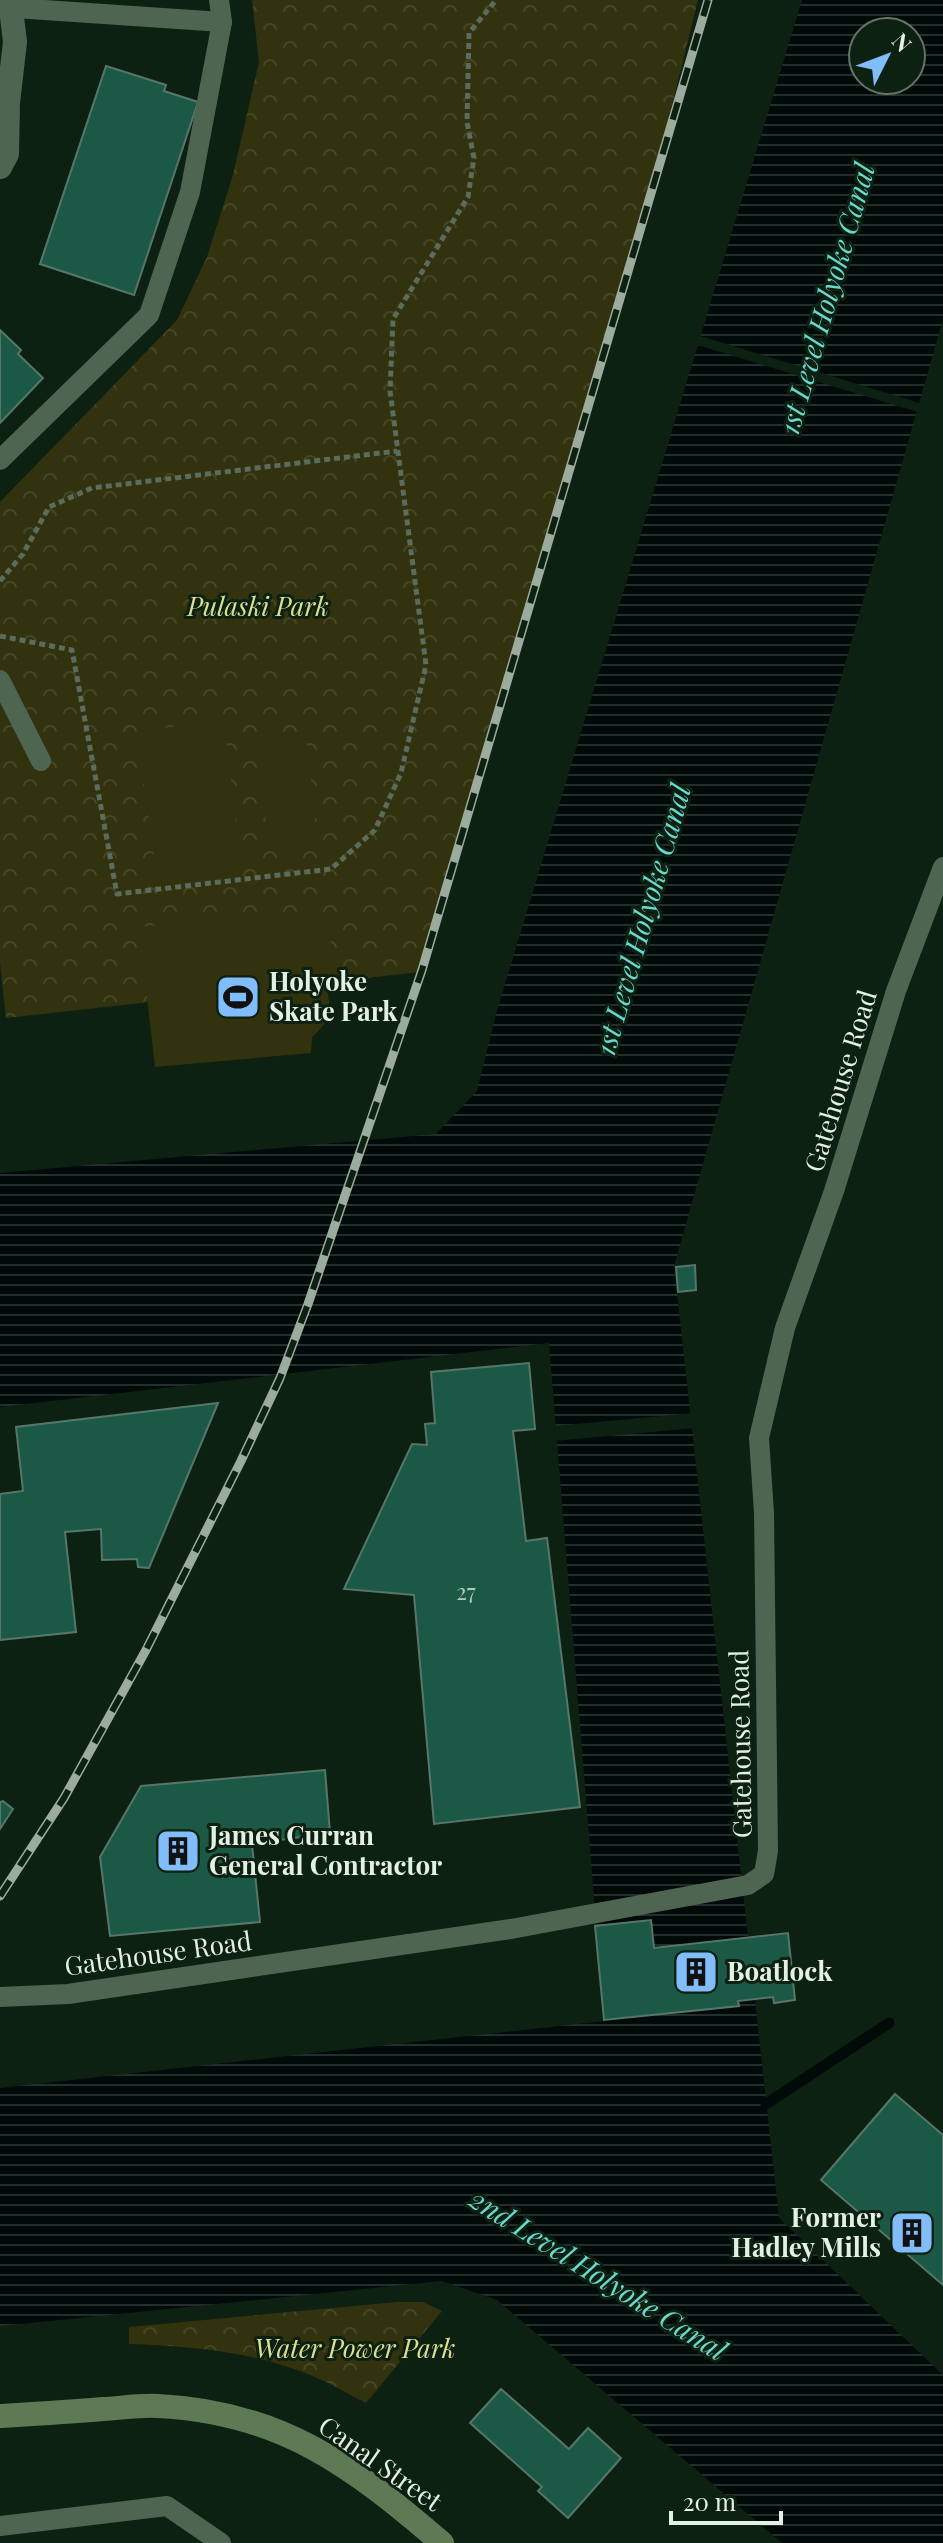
<svg xmlns="http://www.w3.org/2000/svg" width="943" height="2543" font-family="'Playfair Display',serif">
<defs>
<pattern id="park-crowns" width="20" height="18" patternUnits="userSpaceOnUse" patternTransform="scale(2)"><rect width="20" height="18" fill="#32320e"/><path d="M2 6a3 3 0 1 1 6 0M12 15a3 3 0 1 1 6 0" fill="none" stroke="#464625"/></pattern>
<pattern id="water-rules" width="6" height="5" patternUnits="userSpaceOnUse" patternTransform="scale(2)"><rect width="6" height="5" fill="#000a09"/><path d="M0 2.5h6" fill="none" stroke="#252e2d"/></pattern>
</defs>
<rect width="100%" height="100%" fill="#0c2111"/>
<!-- park -->
<g fill="url(#park-crowns)">
<polygon points="252,0 698,0 641,230 420,972 6,1018 0,962 0,502 177,320 207,257 233,175 259,62"/>
<path d="M 397,2302 L 423,2302 L 442,2311 L 366,2403 C 350,2395 334,2385 317,2378 C 258,2352 192,2346 129,2344 L 129,2327 Z"/>
</g>
<!-- pitch -->
<g fill="#32320e">
<polygon points="224,721 242,874 158,885 137,731"/>
<polygon points="306,734 317,839 268,843 258,738"/>
<path d="M 309,911 L 311,921 C 329,925 337,949 328,964 C 324,970 316,972 311,975 L 326,986 C 332,1013 332,1019 312,1037 L 311,1053 L 155,1067 L 139,927 Z"/>
</g>
<!-- water -->
<path fill="url(#water-rules)" fill-rule="evenodd" d="M 802,0 L 943,0 L 943,319 L 674,1266 L 779,2218 L 943,2375 L 943,2543 L 782,2543 L 497,2300 L 442,2281 L 0,2326 L 0,2088 L 604,2021 L 549,1343 L 0,1407 L 0,1173 L 436,1134 L 477,1091 L 496,1014 ZM 863,32 L 911,32 L 911,80 L 863,80 Z"/>
<!-- pier -->
<g fill="#0c2111">
<polygon points="697,335 923,404 921,413 694,344"/>
<polygon points="694,1413 696,1428 555,1441 554,1426"/>
</g>
<g fill="none" stroke-linecap="round" stroke-linejoin="round">
<!-- stream -->
<polyline stroke="#000a09" stroke-width="11" points="766,2104 889,2023"/>
</g>
<!-- building -->
<g fill="#1b5946" stroke="#56766a" stroke-width="2">
<polygon points="106,66 166,85 164,91 198,102 134,295 40,264"/>
<polygon points="0,330 21,350 18,354 43,378 0,423"/>
<polygon points="695,1265 696,1290 678,1292 676,1267"/>
<polygon points="529,1363 535,1429 513,1431 526,1541 547,1538 580,1807 434,1824 414,1595 344,1589 412,1444 427,1445 425,1424 435,1423 431,1372"/>
<polygon points="218,1403 149,1568 138,1567 137,1559 102,1560 101,1529 65,1532 76,1632 0,1640 0,1494 23,1491 16,1427"/>
<polygon points="325,1770 330,1833 252,1844 260,1922 110,1936 100,1857 141,1786"/>
<polygon points="3,1801 13,1809 0,1829 0,1802"/>
<polygon points="651,1920 654,1948 788,1933 795,2000 774,2003 773,1997 738,2001 739,2006 604,2020 595,1926"/>
<polygon points="895,2094 943,2135 943,2285 821,2180"/>
<polygon points="501,2389 569,2449 588,2428 621,2458 568,2518 538,2491 542,2487 470,2423"/>
</g>
<g fill="none" stroke-linecap="round" stroke-linejoin="round">
<!-- path -->
<g stroke="#5a6c5e" stroke-width="5" stroke-dasharray="6 4" stroke-linecap="butt">
<polyline points="0,581 23,554 49,507 92,488 397,451"/>
<polyline points="0,636 72,650 117,894 331,869 375,830 401,773 426,665 390,391 393,319 468,197 474,158 467,122 469,33 496,0"/>
</g>
<!-- service -->
<g stroke="#4e6552" stroke-width="20">
<polyline points="219,0 222,22"/>
<polyline points="0,7 222,22 190,192 149,315 0,460"/>
<polyline points="0,680 41,761"/>
<polyline points="0,1997 68,1994 511,1929 748,1885 764,1874 768,1851 764,1513 759,1438 785,1328 834,1191 896,991 943,867"/>
<polyline points="0,2526 167,2506 221,2543"/>
</g>
<!-- minor -->
<polyline stroke="#4e6552" stroke-width="24" points="0,167 7,154 8,103 15,42 10,0"/>
<!-- secondary -->
<path stroke="#5e7a55" stroke-width="24" d="M 0,2416 C 34,2414 69,2412 103,2409 C 121,2408 140,2405 158,2406 C 282,2412 352,2466 442,2543"/>
<!-- rail casing -->
<g stroke="#9bac9e" stroke-width="9">
<polyline id="rail" points="0,1896 64,1798 146,1650 241,1461 280,1378 308,1304 422,970 708,0"/>
</g>
<!-- rail -->
<use href="#rail" stroke="#0c2111" stroke-width="6" stroke-dasharray="18" stroke-linecap="butt"/>
</g>
<!-- icons -->
<defs>
<g id="stadium-square" transform="scale(2.3)"><rect x="-9" y="-9" width="18" height="18" rx="4" fill="#80bdfa" stroke="#0c2111"/><path d="M0-5a6.5 5 0 1 0 0 10a6.5 5 0 1 0 0-10ZM-3.5-1.8h7v3.6h-7Z" fill="#111"/></g>
<g id="building-square" transform="scale(2.3)"><rect x="-9" y="-9" width="18" height="18" rx="4" fill="#80bdfa" stroke="#0c2111"/><path d="M-4-6H4V6H1V3H-1V6H-4ZM-2.5-4.3h1.7v1.8h-1.7ZM.8-4.3h1.7v1.8H.8ZM-2.5-1h1.7V.8h-1.7ZM.8-1h1.7V.8H.8Z" fill="#111"/></g>
</defs>
<g fill-rule="evenodd">
<use href="#stadium-square" x="238" y="997"/>
<use href="#building-square" x="178" y="1851"/>
<use href="#building-square" x="696" y="1972"/>
<use href="#building-square" x="912" y="2233"/>
</g>
<g text-anchor="middle" stroke-width="6" stroke-linejoin="round" paint-order="stroke">
<!-- number labels -->
<g font-size="22" fill="#b1cbbd">
<text x="466" y="1600">27</text>
</g>
<!-- park labels -->
<g font-size="26" font-style="italic" fill="#dddf90" stroke="#0c2111">
<text x="258" y="616">Pulaski Park</text>
<text x="355" y="2358">Water Power Park</text>
</g>
<!-- poi labels -->
<g font-size="26" font-weight="bold" fill="#e3f1e5" stroke="#0c2111" text-anchor="start">
<text x="269" y="991">Holyoke<tspan x="269" dy="30">Skate Park</tspan></text>
<text x="209" y="1845">James Curran<tspan x="209" dy="30">General Contractor</tspan></text>
<text x="727" y="1981">Boatlock</text>
<text x="881" y="2227" text-anchor="end">Former<tspan x="881" dy="30">Hadley Mills</tspan></text>
</g>
<!-- street labels -->
<g font-size="26" fill="#e3f1e5" stroke="#0c2111">
<text transform="translate(841 1081) rotate(-73)" y="9">Gatehouse Road</text>
<text transform="translate(741 1744) rotate(-91)" y="9">Gatehouse Road</text>
<text transform="translate(158 1954) rotate(-8)" y="9">Gatehouse Road</text>
<text transform="translate(380 2464) rotate(35)" y="9">Canal Street</text>
</g>
<!-- water labels -->
<g font-size="28" font-style="italic" fill="#6bd7cf" stroke="#0c2111">
<text transform="translate(827 299) rotate(-74)" y="10">1st Level Holyoke Canal</text>
<text transform="translate(643 920) rotate(-74)" y="10">1st Level Holyoke Canal</text>
<text transform="translate(598 2275) rotate(32)" y="10">2nd Level Holyoke Canal</text>
</g>
</g>
<!-- north arrow -->
<g transform="translate(887 56) rotate(48)"><circle r="38" fill="#0c2111" stroke="#627466" stroke-width="2"/>
<path d="M0-6L14 30L0 20L-14 30Z" fill="#80bdfa"/>
<text y="-12" font-size="22" font-weight="bold" text-anchor="middle" fill="#e3f1e5">N</text>
</g>
<!-- scale -->
<path d="M671 2511v12h110v-12" fill="none" stroke="#e3f1e5" stroke-width="4"/>
<text x="683" y="2511" font-size="24" fill="#e3f1e5" stroke="#0c2111" stroke-width="6" paint-order="stroke">20 m</text>
</svg>
